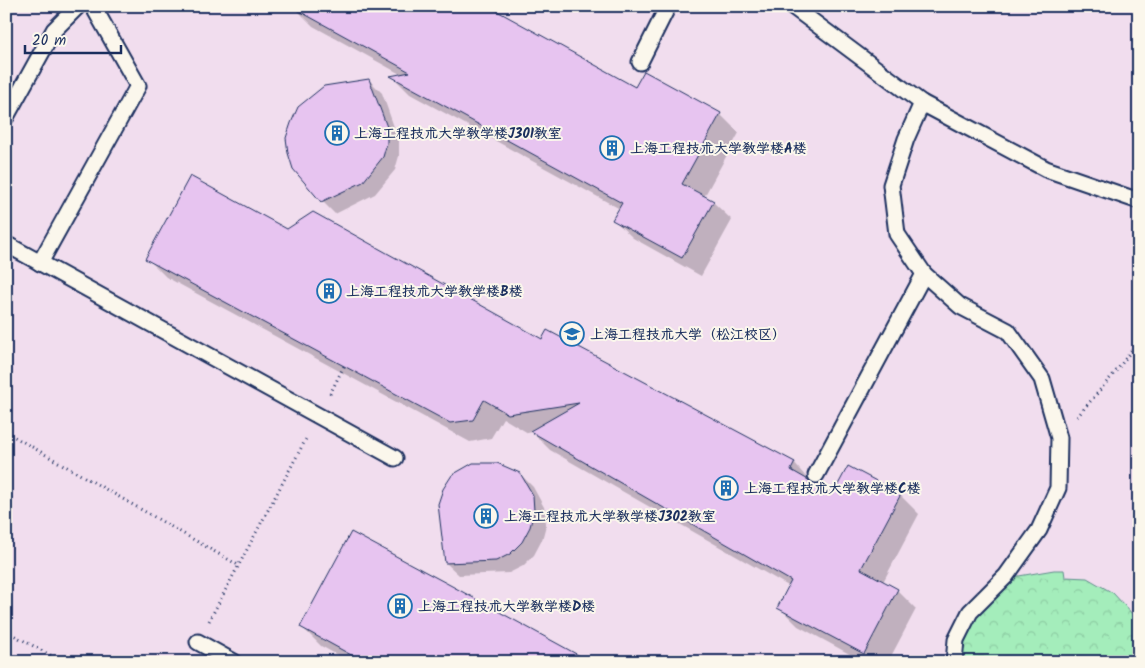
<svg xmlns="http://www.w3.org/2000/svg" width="1145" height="668" font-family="Kalam,'LXGW WenKai TC',sans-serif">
<defs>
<pattern id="park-crowns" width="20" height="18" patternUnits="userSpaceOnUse" patternTransform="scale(1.25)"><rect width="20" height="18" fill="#a4edbb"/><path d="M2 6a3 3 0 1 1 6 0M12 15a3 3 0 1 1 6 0" fill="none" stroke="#8dcca3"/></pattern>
</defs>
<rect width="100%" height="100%" fill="#f5e8ed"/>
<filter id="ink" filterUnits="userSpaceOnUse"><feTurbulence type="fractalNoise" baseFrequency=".02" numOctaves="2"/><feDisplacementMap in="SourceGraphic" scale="10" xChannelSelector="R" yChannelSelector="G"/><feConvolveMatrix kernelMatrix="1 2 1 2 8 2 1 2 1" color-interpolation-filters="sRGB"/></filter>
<g filter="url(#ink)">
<!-- built -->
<rect fill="#f1ddee" x="6" y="6" width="1133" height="656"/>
<!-- park -->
<polygon fill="url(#park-crowns)" stroke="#608e8c" points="1054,570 1064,570 1065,577 1087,578 1113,593 1135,617 1139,630 1139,662 954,662 970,612 1013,577"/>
<!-- shadow -->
<g fill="#0003">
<polygon points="294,7 635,89 720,114 739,133 704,197 713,202 732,220 701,276 633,238 614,220 620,209 410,94 392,76 402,75 313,26"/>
<polygon points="369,80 382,93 399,141 399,156 395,170 375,194 335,214 322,201"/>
<polygon points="287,230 543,341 794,463 812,484 834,496 849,468 900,495 919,514 883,582 897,590 916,609 888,662 864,662 798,626 779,607 790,587 550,450 532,432 528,433 503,418 491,438 470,442 166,277 147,258"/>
<polygon points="520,474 533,487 545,509 546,525 542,540 534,555 523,566 509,573 459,575 446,563"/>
<polygon points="302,627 587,662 350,662 321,646"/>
</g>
<!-- building -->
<g fill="#e7c4f0" stroke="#1b2f5e">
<polygon points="290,6 488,6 635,87 644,71 721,113 682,184 714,201 682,258 612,220 622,203 390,76 410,72"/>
<polygon points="369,79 387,127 387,143 383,157 363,182 321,202 293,169 288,153 286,138 291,123 298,107 324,86"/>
<polygon points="190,176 287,229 313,212 542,339 547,330 795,462 791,470 833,494 848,466 901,494 861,569 898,589 864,654 777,608 791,581 530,431 579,403 508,414 484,400 473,420 450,423 145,259"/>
<polygon points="473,463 497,463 520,473 533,495 534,511 530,527 522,542 510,554 496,561 445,563 438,504 443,489 452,475"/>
<polygon points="351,532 450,585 591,662 364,662 300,627"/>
</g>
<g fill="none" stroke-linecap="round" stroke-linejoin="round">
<!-- lane casing -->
<g stroke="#1b2f5e" stroke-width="19">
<g id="lane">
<polyline points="792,6 922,103 1046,169 1139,201"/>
<polyline points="640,62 668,6"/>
<polyline points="922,103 906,139 891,185 897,234 924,274 960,306 1008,331 1042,379 1059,438 1058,488 1039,530 1006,576 970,612 956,640 954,662"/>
<polyline points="6,117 54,30 78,6"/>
<polyline points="6,244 395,458"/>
<polyline points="40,263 138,86 93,6"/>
<polyline points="816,475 924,274"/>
<polyline points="198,642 234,662"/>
</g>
</g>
<!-- path -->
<g stroke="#1b2f5e" stroke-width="3" stroke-dasharray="1 4" stroke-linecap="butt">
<polyline points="330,394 344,366"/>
<polyline points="1077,417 1117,370 1139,340"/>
<polyline points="6,432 238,565"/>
<polyline points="209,621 307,437"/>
<polyline points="6,631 63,662"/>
</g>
<!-- lane -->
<use href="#lane" stroke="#fbf7ec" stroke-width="15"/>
</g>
</g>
<!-- icons -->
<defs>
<g id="building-ring" transform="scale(1.25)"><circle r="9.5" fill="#fbf7ec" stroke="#1f6fb2" stroke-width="1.5"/><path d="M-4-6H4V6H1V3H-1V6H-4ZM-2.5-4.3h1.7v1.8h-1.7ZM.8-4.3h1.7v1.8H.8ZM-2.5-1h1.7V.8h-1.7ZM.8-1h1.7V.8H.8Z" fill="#1f6fb2"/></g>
<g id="university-ring" transform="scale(1.25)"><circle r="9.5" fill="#fbf7ec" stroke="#1f6fb2" stroke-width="1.5"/><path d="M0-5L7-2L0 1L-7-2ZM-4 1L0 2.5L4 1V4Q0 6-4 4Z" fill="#1f6fb2"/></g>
</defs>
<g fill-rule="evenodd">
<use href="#building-ring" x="337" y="133"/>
<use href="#building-ring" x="612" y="148"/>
<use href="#building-ring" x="329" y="291"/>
<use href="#university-ring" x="572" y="334"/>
<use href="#building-ring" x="726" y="488"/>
<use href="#building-ring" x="486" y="516"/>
<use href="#building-ring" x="400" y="606"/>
</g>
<g text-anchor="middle" stroke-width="4" stroke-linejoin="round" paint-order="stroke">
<!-- poi labels -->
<g font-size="14" font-weight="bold" fill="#1b2f5e" stroke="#fbf7ec" text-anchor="start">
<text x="354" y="138">上海工程技术大学教学楼J301教室</text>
<text x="630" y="153">上海工程技术大学教学楼A楼</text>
<text x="346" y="296">上海工程技术大学教学楼B楼</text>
<text x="590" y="339">上海工程技术大学（松江校区）</text>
<text x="744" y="493">上海工程技术大学教学楼C楼</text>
<text x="504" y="521">上海工程技术大学教学楼J302教室</text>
<text x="418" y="611">上海工程技术大学教学楼D楼</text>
</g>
</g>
<!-- margin -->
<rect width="1145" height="668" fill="none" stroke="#fbf7ec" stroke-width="25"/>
<rect x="12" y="12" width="1120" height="643" fill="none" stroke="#1b2f5e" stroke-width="2" filter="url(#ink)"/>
<!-- scale -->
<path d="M25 45v8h96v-8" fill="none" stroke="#1b2f5e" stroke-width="2.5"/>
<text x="32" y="45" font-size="15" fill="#1b2f5e" stroke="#fbf7ec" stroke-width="4" paint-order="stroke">20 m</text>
</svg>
